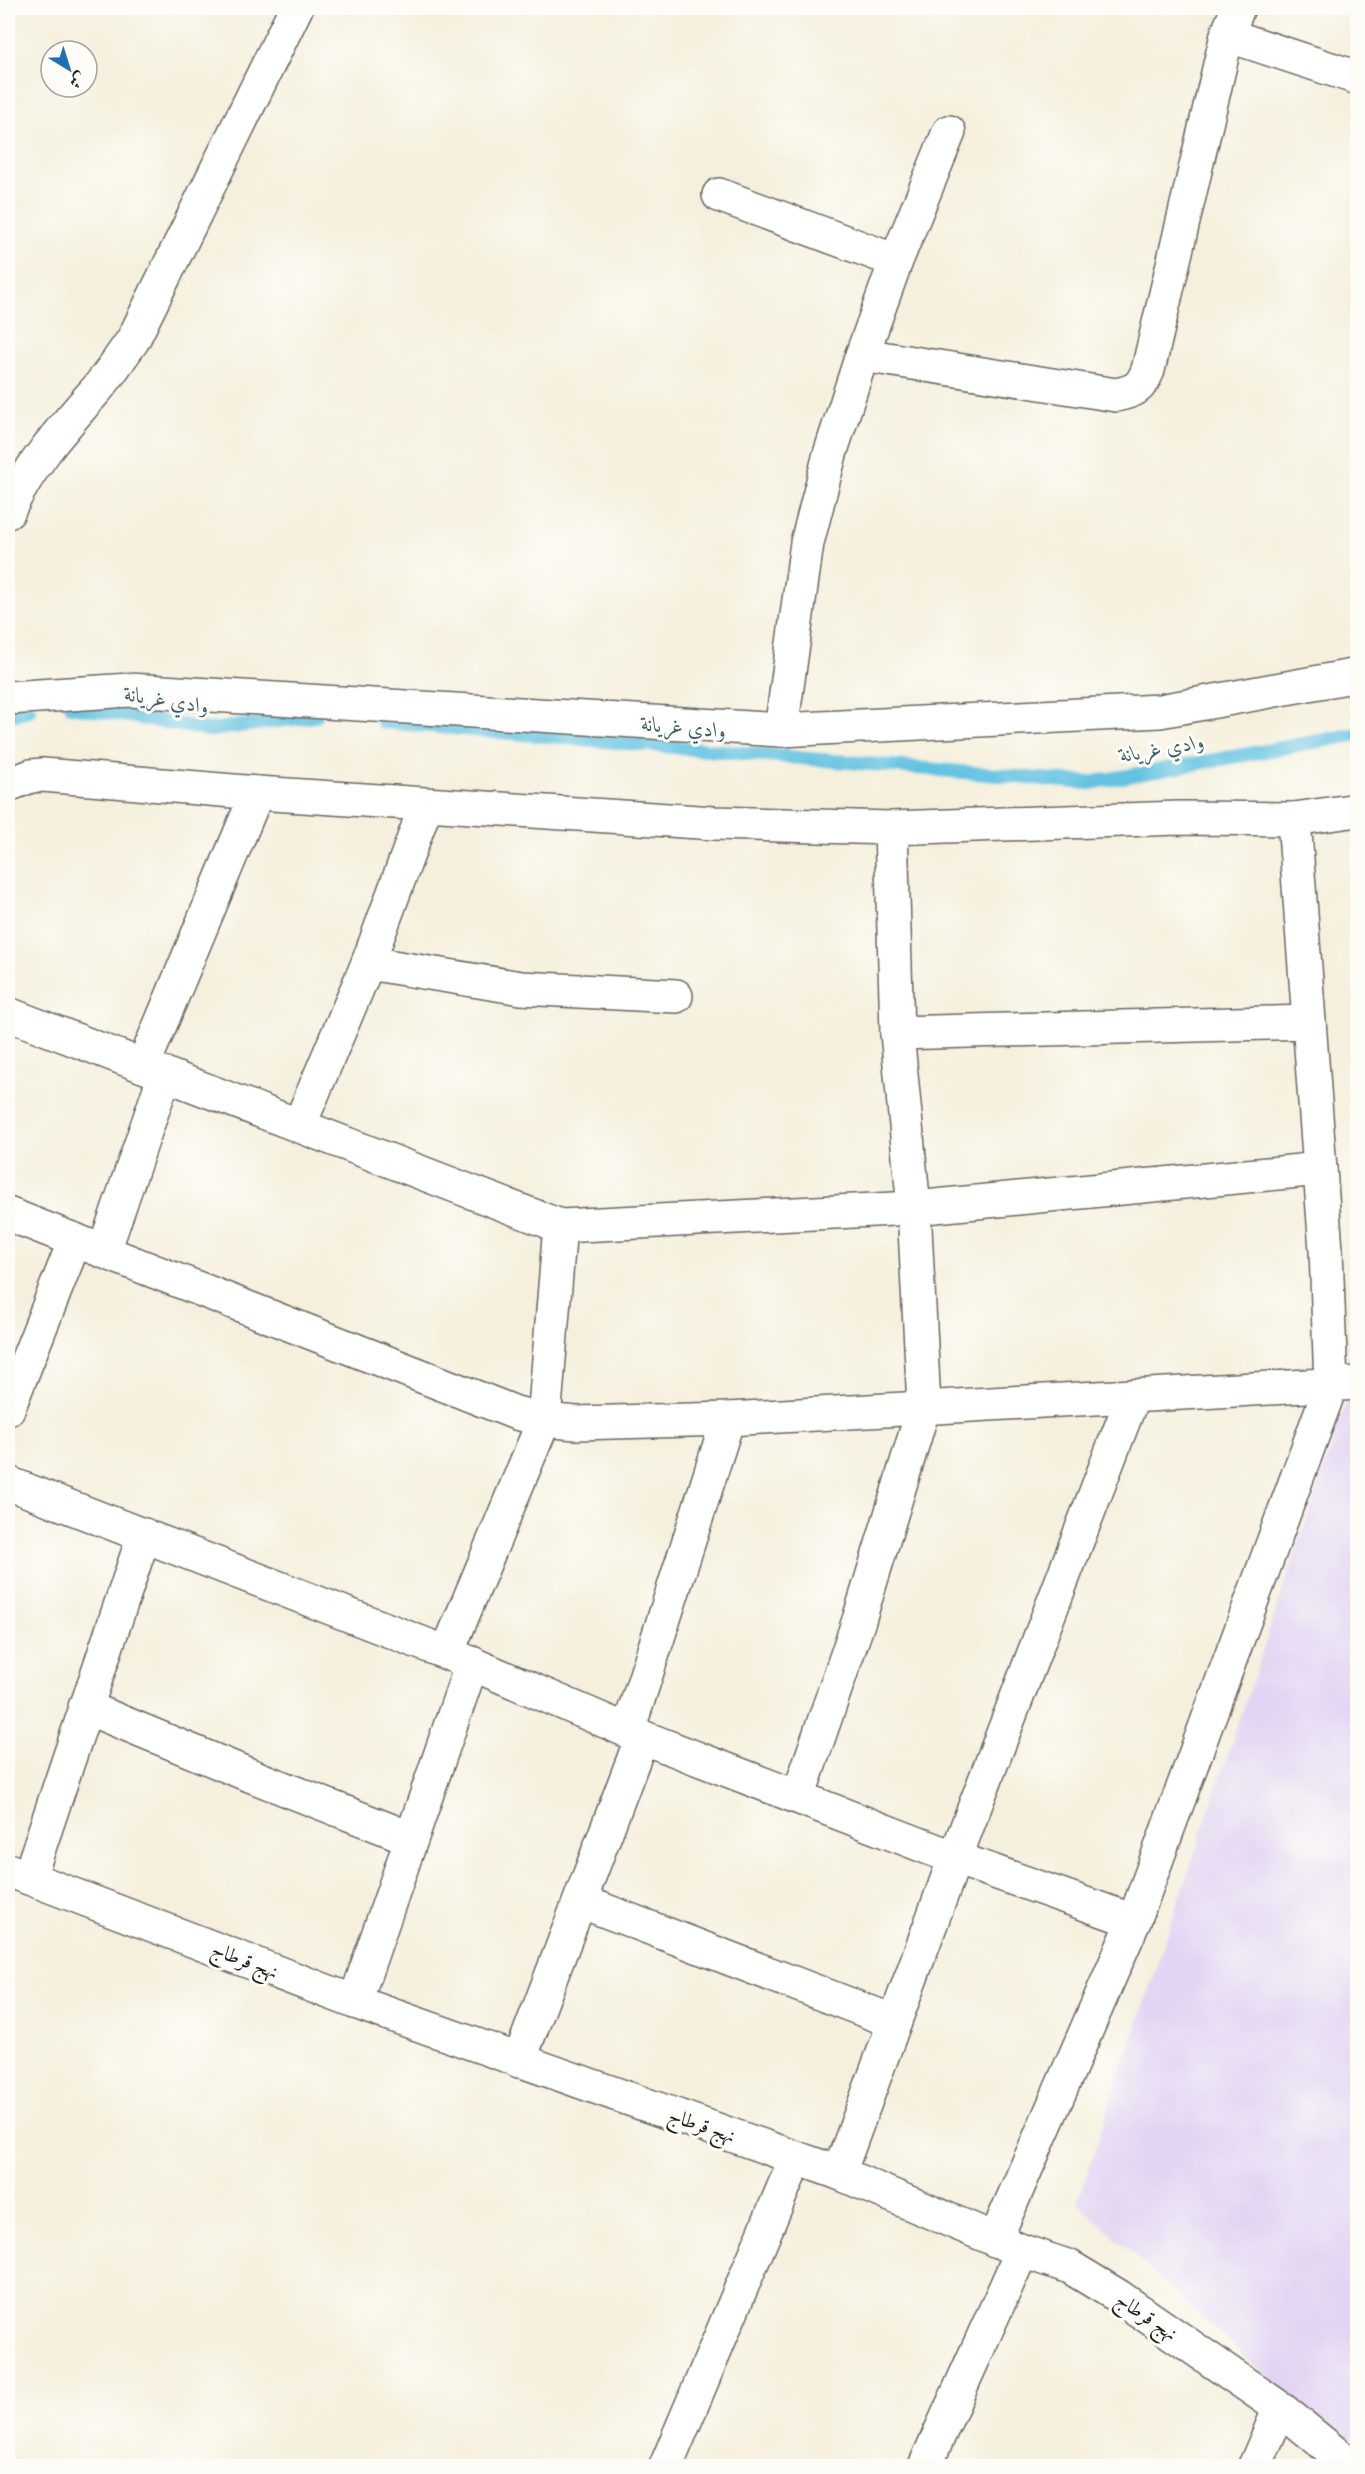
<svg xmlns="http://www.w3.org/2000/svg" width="1365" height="2474" font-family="'Libre Bodoni',Amiri,serif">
<rect width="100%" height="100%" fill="#fdfcf7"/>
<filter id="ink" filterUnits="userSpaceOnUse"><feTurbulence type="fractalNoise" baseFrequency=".0167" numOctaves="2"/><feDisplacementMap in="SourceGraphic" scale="12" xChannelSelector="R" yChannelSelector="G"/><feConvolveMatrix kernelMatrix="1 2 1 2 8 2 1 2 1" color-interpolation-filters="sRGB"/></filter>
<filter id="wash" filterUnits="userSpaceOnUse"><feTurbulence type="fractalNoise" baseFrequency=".008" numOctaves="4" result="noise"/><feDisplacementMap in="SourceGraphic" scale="24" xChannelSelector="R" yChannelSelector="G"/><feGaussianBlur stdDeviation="1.35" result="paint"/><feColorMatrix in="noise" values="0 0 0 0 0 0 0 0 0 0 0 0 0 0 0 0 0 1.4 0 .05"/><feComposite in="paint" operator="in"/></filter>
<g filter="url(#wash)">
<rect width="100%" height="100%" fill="#f5f0dd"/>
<!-- built -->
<polygon fill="#e2d4f3" points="1356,1373 1357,2437 1341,2444 1077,2203"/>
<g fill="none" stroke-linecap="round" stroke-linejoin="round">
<!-- stream -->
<g stroke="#63c2e1" stroke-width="14">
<polyline points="71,706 210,730 316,716"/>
<polyline points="8,716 29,710"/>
<polyline points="383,722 1089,783 1358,734"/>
</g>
</g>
</g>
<g filter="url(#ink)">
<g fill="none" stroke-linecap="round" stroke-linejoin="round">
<!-- street casing -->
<g stroke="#686660" stroke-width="36">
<g id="street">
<polyline points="1227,35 1358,78"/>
<polyline points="719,195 896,261"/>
<path d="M 862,355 L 1116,395 C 1135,391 1141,388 1148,370 L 1227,35 L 1238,8"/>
<path d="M 8,512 C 29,465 63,428 97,389 C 110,374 121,356 133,340 L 296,8"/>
<polyline points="8,698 130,690 781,730 1160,711 1358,675"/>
<polyline points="781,730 807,543 830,454 862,355 896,261 949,132"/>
<polyline points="8,785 31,776 43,775 257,793 714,823 891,828 1179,818 1294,819"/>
<polyline points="368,963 521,988 676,996"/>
<polyline points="8,1014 560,1226 914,1208 1320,1169"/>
<polyline points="897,1033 1309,1022"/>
<polyline points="143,1066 257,793"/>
<polyline points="299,1126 368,963 426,805"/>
<polyline points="8,1214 516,1413 544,1420 576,1423 728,1419 1358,1383"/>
<polyline points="104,1251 165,1074"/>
<polyline points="8,1409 75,1240"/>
<polyline points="8,1483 447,1653 642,1737 955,1858 1134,1921"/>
<polyline points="447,1653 544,1420 560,1226"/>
<polyline points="85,1707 242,1772 410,1838"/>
<polyline points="628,1731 728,1419"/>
<polyline points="798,1797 859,1620 924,1406 914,1208 897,1033 891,828"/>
<polyline points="8,1870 355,2002 839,2173 1022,2251 1070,2267 1118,2296 1280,2408 1351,2466"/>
<polyline points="29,1878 144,1535"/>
<polyline points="580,1901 895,2022"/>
<polyline points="355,2002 472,1663"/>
<polyline points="519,2061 642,1737"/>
<polyline points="839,2173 955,1858 1133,1396"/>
<polyline points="995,2240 1134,1921 1331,1385 1326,1250 1294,819 1358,810"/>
<polyline points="666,2466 796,2158"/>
<polyline points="925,2466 1022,2251"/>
<polyline points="1255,2466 1280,2408"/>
</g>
</g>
<!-- street -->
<use href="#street" stroke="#fff" stroke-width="33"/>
</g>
</g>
<g text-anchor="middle" stroke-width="6" stroke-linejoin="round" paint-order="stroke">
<!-- street labels -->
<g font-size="20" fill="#1c1c1c" stroke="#fdfcf7">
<text transform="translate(245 1960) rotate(21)" y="7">نهج قرطاج</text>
<text transform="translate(702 2125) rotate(19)" y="7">نهج قرطاج</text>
<text transform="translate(1147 2316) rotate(34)" y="7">نهج قرطاج</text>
</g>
<!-- water labels -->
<g font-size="21" font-style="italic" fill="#385e6b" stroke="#fdfcf7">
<text transform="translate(167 700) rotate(9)" y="7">وادي غريانة</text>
<text transform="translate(684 727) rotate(5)" y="7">وادي غريانة</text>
<text transform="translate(1162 748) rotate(-10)" y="7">وادي غريانة</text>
</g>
</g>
<!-- margin -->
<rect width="1365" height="2474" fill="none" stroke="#fdfcf7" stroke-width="30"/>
<!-- north arrow -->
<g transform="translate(69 69) rotate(142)"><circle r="28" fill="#fdfcf7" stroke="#a3a29f" stroke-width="1.5"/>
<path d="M0-4.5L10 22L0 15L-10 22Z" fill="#1f6fb2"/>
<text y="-9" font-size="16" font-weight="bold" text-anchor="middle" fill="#1c1c1c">ش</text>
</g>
</svg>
